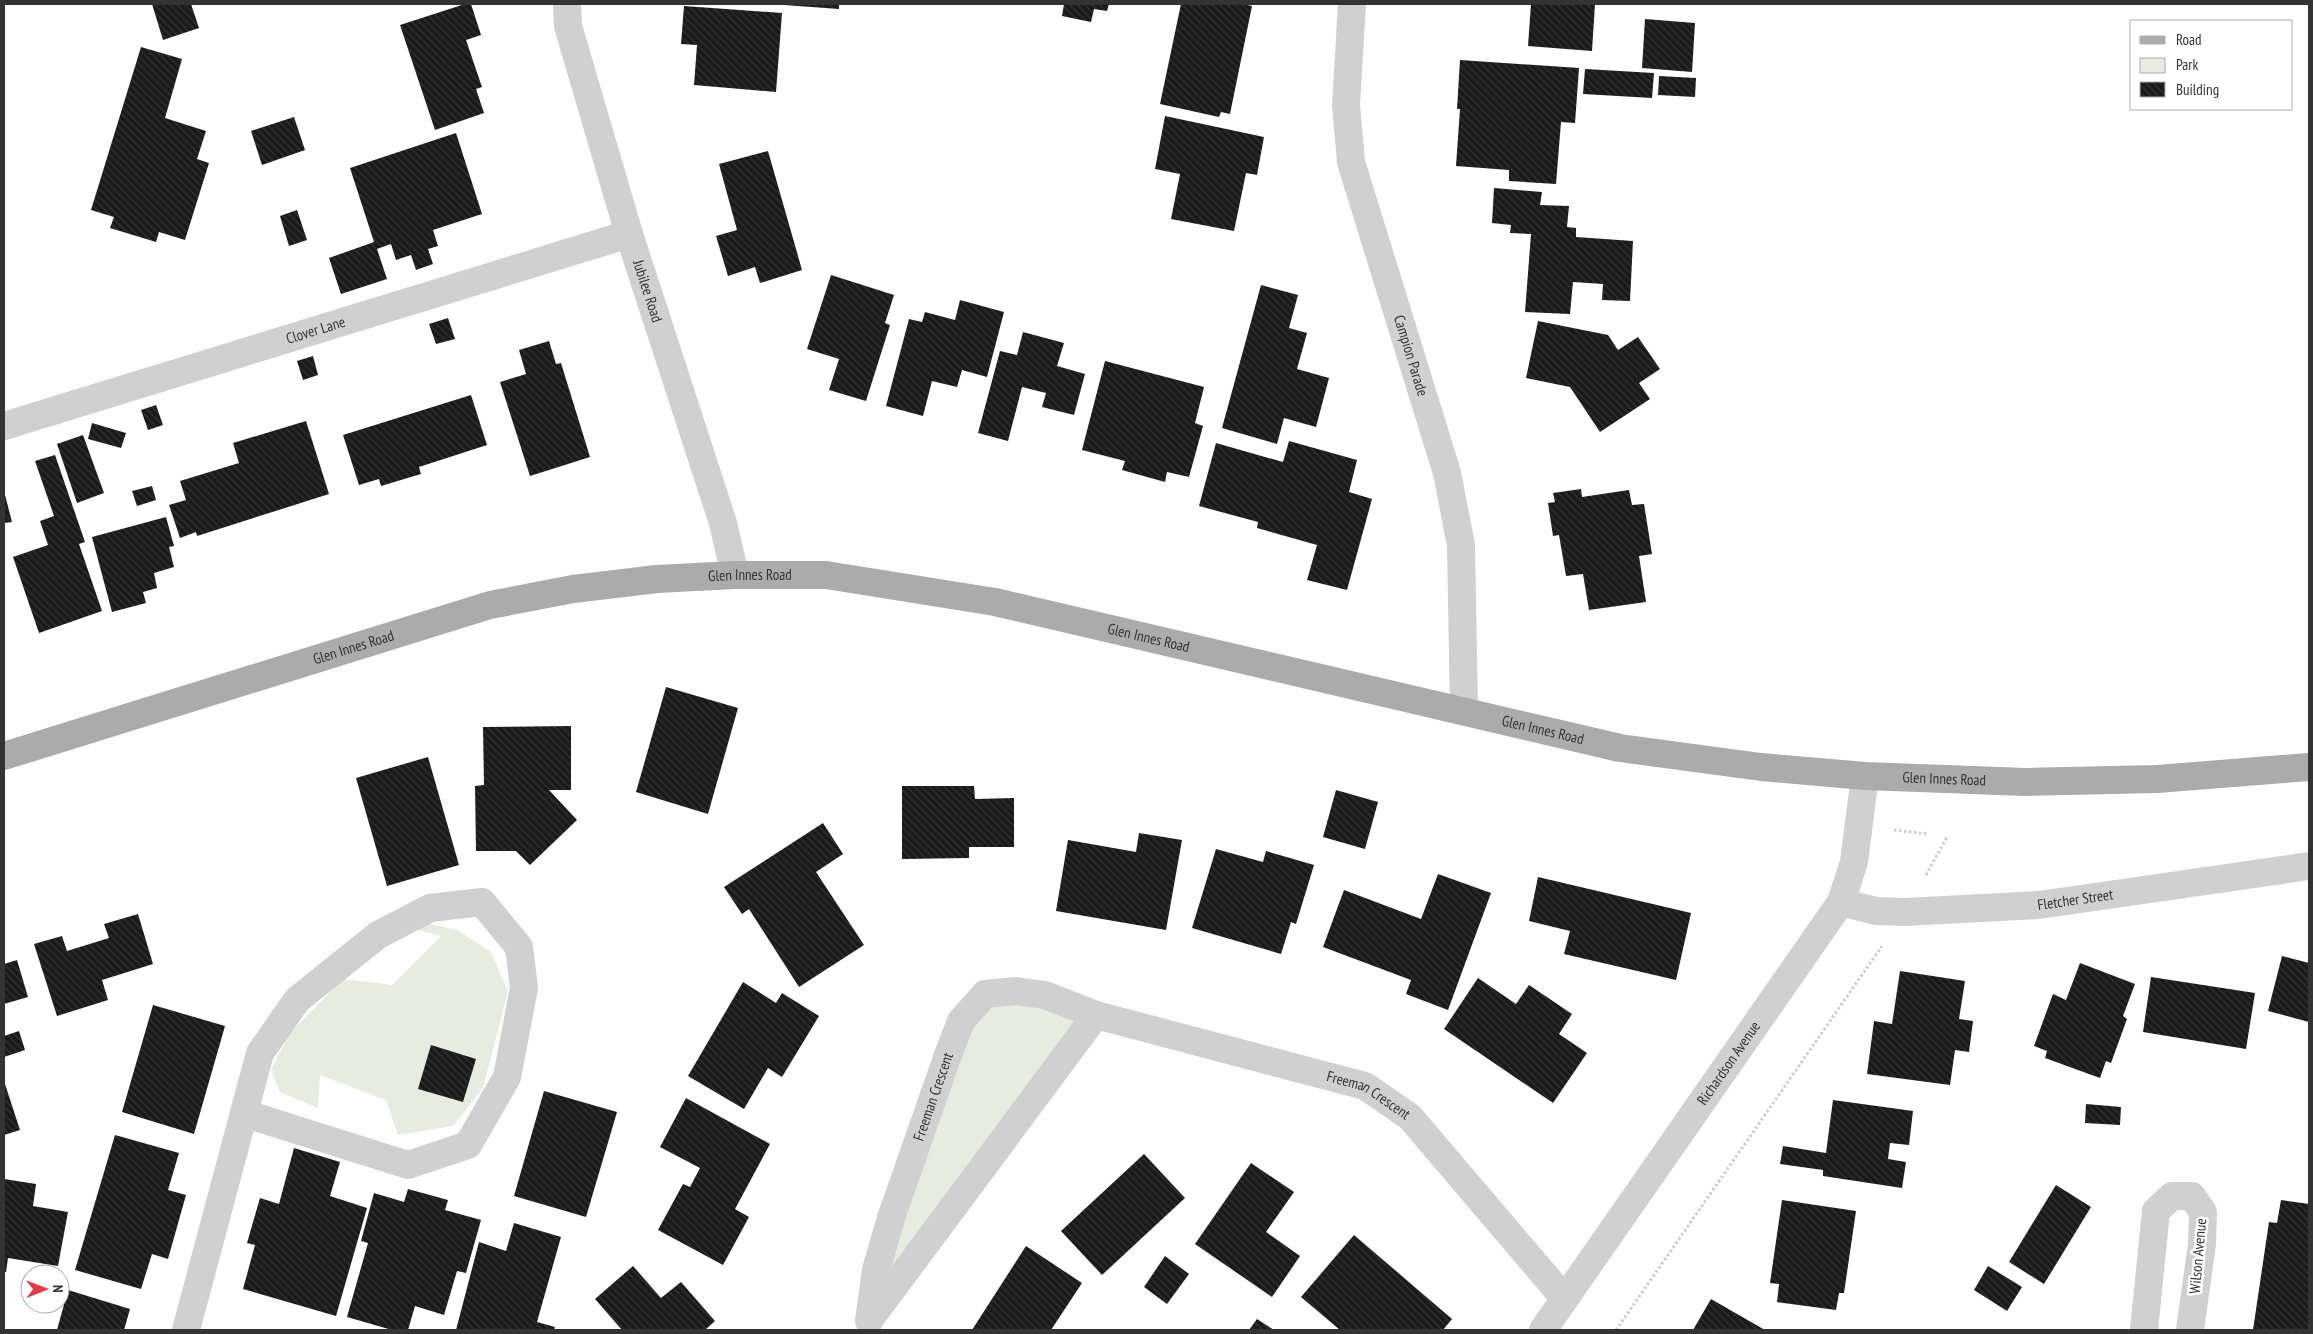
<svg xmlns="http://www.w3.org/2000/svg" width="2313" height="1334" font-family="'PT Sans Narrow',sans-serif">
<defs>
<pattern id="building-back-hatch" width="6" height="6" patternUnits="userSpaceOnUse" patternTransform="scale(1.25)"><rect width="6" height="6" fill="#1a1a1a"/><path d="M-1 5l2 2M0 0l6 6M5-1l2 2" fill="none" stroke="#333"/></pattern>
</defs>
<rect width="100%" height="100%" fill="#fff"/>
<!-- park -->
<g fill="#e6ecdf">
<polygon points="420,922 457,930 491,952 508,991 483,1088 453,1126 398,1135 386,1100 320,1075 318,1108 280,1092 271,1070 289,1034 343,979 392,985 441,936 410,928"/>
<polygon points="985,994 1096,1015 869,1321 876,1270"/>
</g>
<!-- building -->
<g fill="url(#building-back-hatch)">
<polygon points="152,4 191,4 199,28 163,40"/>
<polygon points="465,4 471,4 481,35 466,40 482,87 476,89 484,113 435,130 400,25"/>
<polygon points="785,4 839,4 839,9 784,5"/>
<polygon points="1064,4 1109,4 1107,11 1094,9 1091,22 1062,16"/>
<polygon points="1181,4 1242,4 1252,6 1230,114 1221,112 1219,117 1160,104"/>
<polygon points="1531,4 1595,4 1592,51 1528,46"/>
<polygon points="684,6 782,13 776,92 694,85 697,45 681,44"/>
<polygon points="1645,19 1695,23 1692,72 1642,68"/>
<polygon points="141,47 182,59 165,118 206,131 197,159 209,163 185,240 159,232 156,242 110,228 114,217 91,210"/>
<polygon points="1460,60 1579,68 1575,123 1561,122 1556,184 1509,181 1509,170 1456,166 1460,109 1457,109"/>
<polygon points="1585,69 1654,73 1652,98 1583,94"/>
<polygon points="1659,76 1696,78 1695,97 1658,95"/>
<polygon points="1165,116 1264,137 1257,175 1246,173 1234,231 1171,219 1180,174 1155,169"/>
<polygon points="294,117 305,150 262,165 251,131"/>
<polygon points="456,133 482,214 433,230 438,246 428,249 433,264 416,270 411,255 396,260 391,244 377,249 387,279 341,294 329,258 374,242 350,168"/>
<polygon points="768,151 802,270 760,283 755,267 728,276 716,236 737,230 719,164"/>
<polygon points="1494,188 1542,192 1540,205 1569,206 1567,227 1576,228 1576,237 1633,241 1630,301 1602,300 1603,284 1573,282 1570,314 1525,312 1531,234 1510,233 1511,225 1492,223"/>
<polygon points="297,210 307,240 289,246 280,216"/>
<polygon points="831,275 894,295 885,323 890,325 866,401 829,390 839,359 807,349"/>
<polygon points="1261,285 1298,295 1289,328 1307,333 1297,369 1329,378 1316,427 1284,418 1277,444 1222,428"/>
<polygon points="960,300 1004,312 987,377 962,370 957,387 932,381 923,416 886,406 909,319 922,322 925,312 955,320"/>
<polygon points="448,318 455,339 436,344 429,324"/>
<polygon points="1538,321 1608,335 1618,350 1638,337 1660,369 1639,383 1650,399 1600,432 1570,387 1526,378"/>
<polygon points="1023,332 1064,343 1057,366 1085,374 1074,415 1042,407 1046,393 1022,387 1008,441 978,433 1000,351 1017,355"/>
<polygon points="549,341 556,364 561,363 590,457 530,476 500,382 526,374 519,350"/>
<polygon points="313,356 318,375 303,380 297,361"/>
<polygon points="1105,361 1204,387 1195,423 1203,426 1189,477 1167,472 1165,482 1122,470 1125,461 1082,450"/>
<polygon points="471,395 487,445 419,467 421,474 381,486 379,479 359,485 343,435"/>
<polygon points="156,405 163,425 148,430 141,410"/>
<polygon points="306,421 329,494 197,536 196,532 180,538 169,505 186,500 180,481 239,463 233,443"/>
<polygon points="92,423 126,433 121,448 88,439"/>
<polygon points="83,435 104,493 77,503 57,444"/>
<polygon points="1289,441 1357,460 1349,492 1372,499 1347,590 1307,580 1317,545 1257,528 1258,522 1199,506 1216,443 1283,462"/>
<polygon points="55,455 85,542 79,544 102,611 39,633 13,557 48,545 40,521 54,516 35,461"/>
<polygon points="152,486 156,500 137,506 132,491"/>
<polygon points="1581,489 1582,497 1629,490 1632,505 1644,504 1652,554 1639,556 1646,602 1589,610 1583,574 1566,576 1559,535 1553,536 1548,503 1555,502 1553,493"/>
<polygon points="4,491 12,522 4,523"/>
<polygon points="166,517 174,546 169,547 174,567 154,573 157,588 143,592 146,603 112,612 92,537"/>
<polygon points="666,687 738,708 708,814 636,792"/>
<polygon points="571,726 571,790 549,790 577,820 530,865 516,851 476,851 475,786 484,785 483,727"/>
<polygon points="428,757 459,865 387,886 356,778"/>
<polygon points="902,786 974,786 975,799 1014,798 1014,847 969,847 969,858 902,859"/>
<polygon points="1336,790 1378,802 1365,849 1323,837"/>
<polygon points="823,823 843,854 816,872 864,945 799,987 749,909 742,914 724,887"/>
<polygon points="1139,833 1182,840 1166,930 1056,911 1068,840 1136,852"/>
<polygon points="1216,849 1263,862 1266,851 1314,865 1296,924 1291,922 1281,954 1192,928"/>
<polygon points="1438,874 1491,893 1448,1010 1406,994 1411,980 1323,947 1344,890 1421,919"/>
<polygon points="1538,877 1691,913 1676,980 1564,954 1570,931 1529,921"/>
<polygon points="138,914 153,964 102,980 108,1000 57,1016 34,944 62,936 67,951 109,938 104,924"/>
<polygon points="2282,956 2309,963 2309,1022 2268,1011"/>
<polygon points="17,960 28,997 4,1004 4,964"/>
<polygon points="2080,963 2135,984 2123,1016 2127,1019 2111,1063 2106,1061 2100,1078 2045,1058 2047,1051 2034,1046 2053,994 2066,1000"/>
<polygon points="1900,971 1965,981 1959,1019 1973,1021 1969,1052 1955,1050 1950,1085 1867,1074 1874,1021 1892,1024"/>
<polygon points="2151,977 2255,993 2246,1049 2143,1032"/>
<polygon points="1478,978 1516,1004 1529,985 1572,1014 1559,1034 1587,1053 1553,1103 1444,1029"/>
<polygon points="743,982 776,1003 782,993 819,1016 782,1077 768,1068 744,1109 688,1076"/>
<polygon points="153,1005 225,1026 194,1134 122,1112"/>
<polygon points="19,1031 25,1050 4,1057 4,1036"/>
<polygon points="431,1045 476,1059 463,1102 418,1089"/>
<polygon points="4,1081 20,1130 4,1135"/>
<polygon points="544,1091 617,1112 586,1217 514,1196"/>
<polygon points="686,1098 770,1144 735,1209 749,1217 723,1265 658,1230 683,1184 690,1187 700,1168 660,1147"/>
<polygon points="1833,1100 1913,1111 1909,1145 1890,1143 1888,1159 1906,1162 1902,1188 1823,1176 1823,1170 1780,1164 1783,1146 1826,1153"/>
<polygon points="2086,1104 2121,1107 2120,1125 2085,1123"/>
<polygon points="115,1135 179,1153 168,1190 186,1195 168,1259 152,1254 141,1289 75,1270"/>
<polygon points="294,1148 340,1162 330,1196 367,1208 336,1316 243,1289 255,1245 247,1243 260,1198 279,1204"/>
<polygon points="1144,1154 1185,1198 1102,1275 1061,1231"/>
<polygon points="1251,1163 1294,1192 1266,1232 1300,1256 1272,1297 1195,1244"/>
<polygon points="4,1179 36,1184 33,1206 68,1212 58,1266 8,1258 6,1272 4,1272"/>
<polygon points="2056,1185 2091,1207 2044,1284 2009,1262"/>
<polygon points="408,1189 448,1200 445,1210 481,1220 466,1273 457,1271 444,1315 415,1306 408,1330 392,1330 347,1317 368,1243 361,1241 374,1193 404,1202"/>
<polygon points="1782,1200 1856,1211 1844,1293 1839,1293 1836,1310 1777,1302 1779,1284 1770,1283"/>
<polygon points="2281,1200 2309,1204 2309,1330 2253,1330 2269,1222 2277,1223"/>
<polygon points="514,1223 561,1237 537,1322 555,1327 554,1330 456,1330 479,1242 506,1251"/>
<polygon points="1354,1235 1452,1319 1443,1330 1340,1330 1301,1297"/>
<polygon points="1026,1246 1082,1283 1051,1330 972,1330"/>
<polygon points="1165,1256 1189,1274 1167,1304 1144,1287"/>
<polygon points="633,1266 661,1298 681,1282 715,1321 705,1330 622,1330 595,1299"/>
<polygon points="1988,1266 2022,1287 2007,1311 1974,1290"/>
<polygon points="68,1290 130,1309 124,1330 57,1330"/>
<polygon points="1711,1299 1765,1330 1693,1330"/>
<polygon points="1257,1319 1274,1330 1249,1330"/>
</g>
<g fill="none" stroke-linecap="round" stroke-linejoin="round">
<!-- path -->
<g stroke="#cdcdcd" stroke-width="3" stroke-dasharray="2.5 2.5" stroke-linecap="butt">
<polyline points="1894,830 1928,834"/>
<polyline points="1926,875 1947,837"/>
<polyline points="1616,1330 1882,946"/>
</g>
<!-- minor -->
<g stroke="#d0d0d0" stroke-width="28">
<path id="s1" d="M 567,4 L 568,26 L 629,234 L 723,523 L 735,575"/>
<path id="s2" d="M 1352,4 L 1346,105 L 1351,162 L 1447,473 L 1461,545 L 1464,711"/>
<path id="s3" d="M 4,426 L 629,234"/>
<path id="s4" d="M 1841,902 L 1876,911 L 1905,912 L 2039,905 L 2309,866"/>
<polyline points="870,1319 1096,1015"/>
<path id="s5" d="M 869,1321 L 876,1270 L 892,1215 L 948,1055 L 961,1021 L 985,994 L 1016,991 L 1045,995 L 1096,1015 L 1365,1086 L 1410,1117 L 1564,1298"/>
<polyline points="186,1330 260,1053 297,1000 378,935 430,908 482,902 519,947 524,988 507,1077 468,1145 408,1165 246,1114"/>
<path id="s6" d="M 1543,1330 L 1841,902 L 1854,862 L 1865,776"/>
<polyline points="2144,1330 2156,1211 2172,1196 2192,1196 2203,1212 2202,1244 2190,1330"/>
</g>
<!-- major -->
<path stroke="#ababab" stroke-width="28" id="s7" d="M 4,756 L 490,605 L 573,589 L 657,579 L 735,575 L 826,575 L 995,602 L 1620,748 L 1761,767 L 1865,776 L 2026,782 L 2157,779 L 2309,767"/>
</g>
<g text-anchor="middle" stroke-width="5" stroke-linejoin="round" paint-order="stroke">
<!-- street labels -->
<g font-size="15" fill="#333" stroke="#fff">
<text dy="5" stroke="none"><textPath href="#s1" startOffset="299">Jubilee Road</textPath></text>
<text dy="5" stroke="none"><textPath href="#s3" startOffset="326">Clover Lane</textPath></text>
<text dy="5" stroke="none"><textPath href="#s2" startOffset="361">Campion Parade</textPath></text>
<text dy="5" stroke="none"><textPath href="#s7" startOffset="771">Glen Innes Road</textPath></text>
<text dy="5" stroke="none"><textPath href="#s7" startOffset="1176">Glen Innes Road</textPath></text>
<text dy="5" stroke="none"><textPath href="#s7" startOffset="366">Glen Innes Road</textPath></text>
<text dy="5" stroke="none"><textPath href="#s7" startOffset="1581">Glen Innes Road</textPath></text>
<text dy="5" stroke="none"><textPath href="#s7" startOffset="1986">Glen Innes Road</textPath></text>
<text dy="5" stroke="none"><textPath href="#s4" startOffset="236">Fletcher Street</textPath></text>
<text dy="5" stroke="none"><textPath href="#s6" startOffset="325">Richardson Avenue</textPath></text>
<text dy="5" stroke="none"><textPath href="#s5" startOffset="234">Freeman Crescent</textPath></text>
<text dy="5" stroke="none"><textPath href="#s5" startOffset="751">Freeman Crescent</textPath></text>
<text transform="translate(2198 1256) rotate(-85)" y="5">Wilson Avenue</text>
</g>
</g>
<!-- border -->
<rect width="2313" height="1334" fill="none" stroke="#333333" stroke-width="10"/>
<!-- legend -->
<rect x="2130" y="20" width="162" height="90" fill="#ffffff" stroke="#adadad"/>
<rect x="2140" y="36" width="25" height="8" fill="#ababab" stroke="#adadad"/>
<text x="2176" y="45" font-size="15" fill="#333333">Road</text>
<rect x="2140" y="58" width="25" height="15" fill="#e6ecdf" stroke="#adadad"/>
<text x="2176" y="70" font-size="15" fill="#333333">Park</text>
<rect x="2140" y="82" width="25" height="15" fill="url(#building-back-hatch)" stroke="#adadad"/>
<text x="2176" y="95" font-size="15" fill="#333333">Building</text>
<!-- north arrow -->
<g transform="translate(45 1289) rotate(89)"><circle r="24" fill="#ffffff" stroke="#adadad"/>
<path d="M0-4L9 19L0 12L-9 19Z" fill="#e63946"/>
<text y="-8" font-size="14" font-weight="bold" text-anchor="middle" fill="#333333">N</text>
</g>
</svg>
